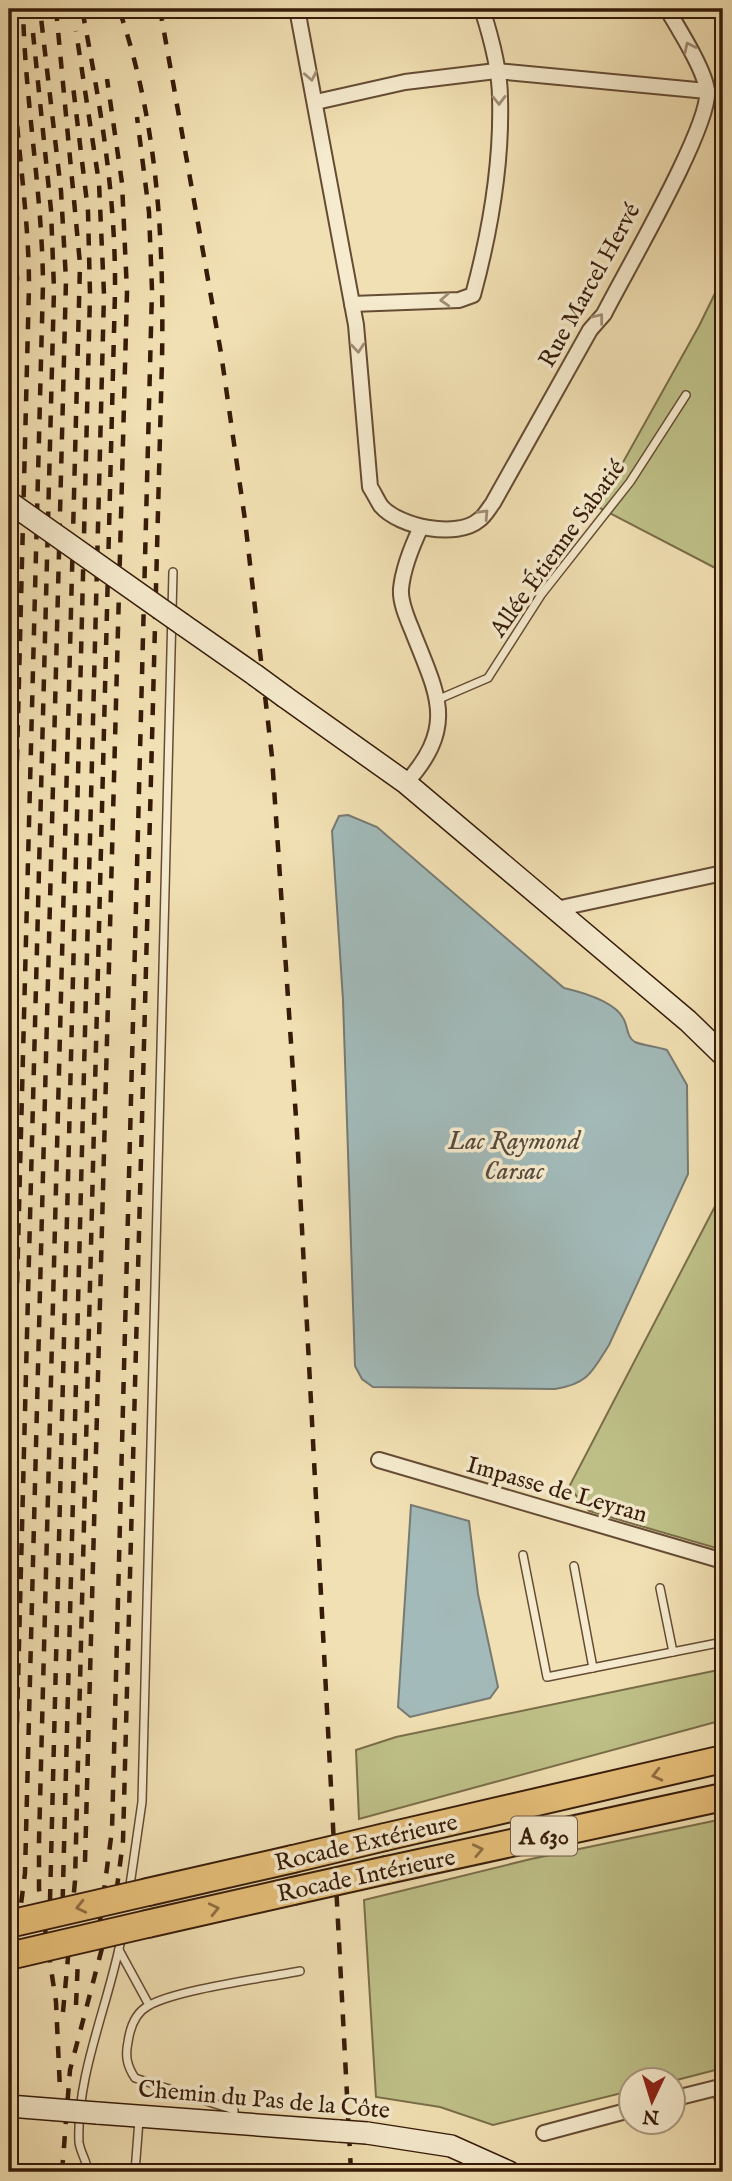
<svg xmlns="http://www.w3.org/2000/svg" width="732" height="2181" font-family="'IM FELL English',serif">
<rect width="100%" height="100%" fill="#f1e0b3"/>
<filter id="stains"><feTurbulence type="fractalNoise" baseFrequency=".00286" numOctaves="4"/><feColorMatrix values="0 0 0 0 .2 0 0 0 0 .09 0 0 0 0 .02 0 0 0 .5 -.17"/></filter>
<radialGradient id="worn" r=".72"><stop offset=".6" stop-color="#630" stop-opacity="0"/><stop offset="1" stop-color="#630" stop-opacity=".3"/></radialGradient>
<!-- green -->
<g fill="#bfc189" stroke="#7a6e49" stroke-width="2">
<polygon points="723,277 723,572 598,507 699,326"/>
<polygon points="723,1191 723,1550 589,1511 569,1487"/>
<polygon points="723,1669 723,1720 359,1819 356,1750 396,1737"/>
<polygon points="723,1819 723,2068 673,2081 630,2080 630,2091 493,2125 440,2107 376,2097 364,1900 531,1859"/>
</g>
<!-- water -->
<g fill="#a2bab9" stroke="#777a73" stroke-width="2">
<path d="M 348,815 L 377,827 L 564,988 C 581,992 614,1001 623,1018 C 628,1025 626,1037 635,1042 C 641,1045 659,1047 667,1050 L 687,1085 L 688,1174 L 609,1345 C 592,1372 588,1384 555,1389 L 373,1387 L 362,1379 L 355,1366 L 343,1000 L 332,831 L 339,816 Z"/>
<polygon points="411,1505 469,1521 478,1594 498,1687 490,1698 410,1717 398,1707"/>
</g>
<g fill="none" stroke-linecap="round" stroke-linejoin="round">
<!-- lane casing -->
<g stroke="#654c34" stroke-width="10">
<g id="lane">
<polyline points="707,91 723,93"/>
<polyline points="439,699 488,678 541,595 630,482 686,395"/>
<polyline points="523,1555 547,1677 723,1642"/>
<polyline points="574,1566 593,1668"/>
<polyline points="660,1588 673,1652"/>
<polyline points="129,1892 142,1802 173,572"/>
<polyline points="119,1950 149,2005"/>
<path d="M 234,2119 L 234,2110 L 135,2078 C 127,2066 125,2056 128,2042 C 130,2028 135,2013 148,2006 C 174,1990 265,1978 300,1971"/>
<path d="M 88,2172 C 87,2161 80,2152 79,2142 C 76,2074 110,2001 122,1934"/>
<polyline points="135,2172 139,2120"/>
</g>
</g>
<!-- street casing -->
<g stroke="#654c34" stroke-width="18">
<g id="street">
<path d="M 297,9 L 356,325 L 370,487 C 374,493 377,500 381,506 C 399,527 457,539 479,520 C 485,516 489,508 493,503 L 590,330 L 604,314 C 624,274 711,126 707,91 C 705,70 678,28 667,9"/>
<polyline points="316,102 405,82 496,71 707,91"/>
<path d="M 352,304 L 459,300 L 473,295 C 490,232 502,164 500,98 C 500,69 491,37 482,9"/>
<path d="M 406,783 C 458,725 437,694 412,630 C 407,618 400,602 401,589 C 403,567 412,546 421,527"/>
<polyline points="556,909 723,873"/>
<polyline points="379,1460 723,1561"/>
<polyline points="672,2099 720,2087 723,2100"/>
<polyline points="544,2133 630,2110"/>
</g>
</g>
<!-- secondary casing -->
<g stroke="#361b09" stroke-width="24">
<g id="secondary">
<polyline points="182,624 255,675"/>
<polyline points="285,697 406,783 688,1021 723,1055"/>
<polyline points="97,2113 339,2131"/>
<polyline points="367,2133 451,2146 509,2172"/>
</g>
</g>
<!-- highway casing -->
<g stroke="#361b09" stroke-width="30">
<g id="highway">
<polyline points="385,1837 723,1759"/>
<polyline points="387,1870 723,1797"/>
<polyline points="148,1892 293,1859"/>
<polyline points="147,1924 293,1891"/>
</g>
</g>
<!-- lane -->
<use href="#lane" stroke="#f6ebce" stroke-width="7"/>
<!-- street -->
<use href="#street" stroke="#f6ebce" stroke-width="14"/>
<!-- secondary -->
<use href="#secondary" stroke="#f6ebce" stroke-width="21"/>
<!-- highway -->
<use href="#highway" stroke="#e8c07a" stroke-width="26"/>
<!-- rail -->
<g stroke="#361b09" stroke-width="4.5" stroke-dasharray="12 12" stroke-linecap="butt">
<polyline points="56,9 80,264 39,1841 39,1889 56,2002 60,2090"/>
<polyline points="160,9 221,353 245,520 272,757 297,1133 351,2172"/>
<polyline points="9,149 17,278 9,625"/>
<path d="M 9,1073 L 29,286 C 29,196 9,107 14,17"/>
<path d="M 9,1595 L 43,283 C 42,191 25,101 23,9"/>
<polyline points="85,1862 127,292 122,183 107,79"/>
<polyline points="50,1901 90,294 88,211 73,86"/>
<polyline points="12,1915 54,289 51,210 33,33"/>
<polyline points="100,1921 112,1830 152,290 149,212 137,117"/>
<polyline points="62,1925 104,294 99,183 76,31"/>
<polyline points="9,1998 25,1873 66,280 61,191 40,9"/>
<polyline points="76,2005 78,1959"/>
<path d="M 63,2012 L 75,1881 L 115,292 C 116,195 100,103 82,9"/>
<polyline points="9,2138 12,2172"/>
<path d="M 62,2172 L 70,2070 L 116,1895 L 123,1841 L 162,360 C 164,240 158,123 119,9"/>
<polyline points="74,2172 75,2166"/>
</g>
<!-- secondary-bridge casing -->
<g stroke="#361b09" stroke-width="24" stroke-linecap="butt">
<g id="secondary-bridge">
<polyline points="9,502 182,624"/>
<polyline points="255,675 285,697"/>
<polyline points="9,2106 97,2113"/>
<polyline points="339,2131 367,2133"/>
</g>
</g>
<!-- highway-bridge casing -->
<g stroke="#361b09" stroke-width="30" stroke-linecap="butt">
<g id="highway-bridge">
<polyline points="293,1859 385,1837"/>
<polyline points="293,1891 387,1870"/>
<polyline points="9,1924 148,1892"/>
<polyline points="9,1956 147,1924"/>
</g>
</g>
<!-- secondary-bridge -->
<use href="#secondary-bridge" stroke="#f6ebce" stroke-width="21"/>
<!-- highway-bridge -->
<use href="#highway-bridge" stroke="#e8c07a" stroke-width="26"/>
</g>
<!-- one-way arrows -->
<defs><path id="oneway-chevron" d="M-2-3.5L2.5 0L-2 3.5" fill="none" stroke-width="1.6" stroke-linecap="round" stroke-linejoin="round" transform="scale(1.75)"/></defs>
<g stroke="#a08d75">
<use href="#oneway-chevron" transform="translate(689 47) rotate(-116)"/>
<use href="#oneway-chevron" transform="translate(311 76) rotate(79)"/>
<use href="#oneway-chevron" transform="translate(499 100) rotate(89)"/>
<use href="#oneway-chevron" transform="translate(445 300) rotate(177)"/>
<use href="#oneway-chevron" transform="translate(599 318) rotate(-52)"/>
<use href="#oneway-chevron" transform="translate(358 348) rotate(85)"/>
<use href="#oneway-chevron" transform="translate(484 514) rotate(-47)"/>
</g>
<g stroke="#8f6e42">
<use href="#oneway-chevron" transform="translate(657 1775) rotate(166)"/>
<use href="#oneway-chevron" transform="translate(478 1850) rotate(-12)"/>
<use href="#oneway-chevron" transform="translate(81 1907) rotate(167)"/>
<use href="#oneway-chevron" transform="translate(214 1909) rotate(-13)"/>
</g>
<g text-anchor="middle" stroke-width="7" stroke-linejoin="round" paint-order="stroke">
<!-- shield labels -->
<rect fill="#f6ebce" stroke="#705944" stroke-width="2" x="511" y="1816.5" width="66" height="39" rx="5"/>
<g font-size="23" font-weight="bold" fill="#361b09">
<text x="544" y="1844">A 630</text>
</g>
<!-- street labels -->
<g font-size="24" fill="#361b09" stroke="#f6ebce">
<text transform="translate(589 285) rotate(-61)" y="8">Rue Marcel Hervé</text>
<text transform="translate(557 548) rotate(-54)" y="8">Allée Étienne Sabatié</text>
<text transform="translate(557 1489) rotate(16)" y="8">Impasse de Leyran</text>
<text transform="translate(366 1842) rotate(-13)" y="8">Rocade Extérieure</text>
<text transform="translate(366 1875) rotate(-12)" y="8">Rocade Intérieure</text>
<text transform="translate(264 2099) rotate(5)" y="8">Chemin du Pas de la Côte</text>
</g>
<!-- water labels -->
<g font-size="26" font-style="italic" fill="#564b3e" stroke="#f6ebce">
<text x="514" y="1149">Lac Raymond<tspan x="514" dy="30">Carsac</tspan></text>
</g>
</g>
<!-- margin -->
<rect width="732" height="2181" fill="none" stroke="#f1e0b3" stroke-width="35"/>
<rect x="10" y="10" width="711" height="2160" fill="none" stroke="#361b09" stroke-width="3.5"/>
<rect x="18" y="18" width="697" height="2146" fill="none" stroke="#361b09" stroke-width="2"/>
<!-- north arrow -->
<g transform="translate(652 2101) rotate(184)"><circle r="33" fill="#f6ebce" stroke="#a9987f" stroke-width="2"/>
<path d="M0-5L12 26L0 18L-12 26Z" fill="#8f2418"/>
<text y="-10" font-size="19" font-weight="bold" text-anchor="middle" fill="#361b09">N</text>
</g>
<rect width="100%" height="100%" filter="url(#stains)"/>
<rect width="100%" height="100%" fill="url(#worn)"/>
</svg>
